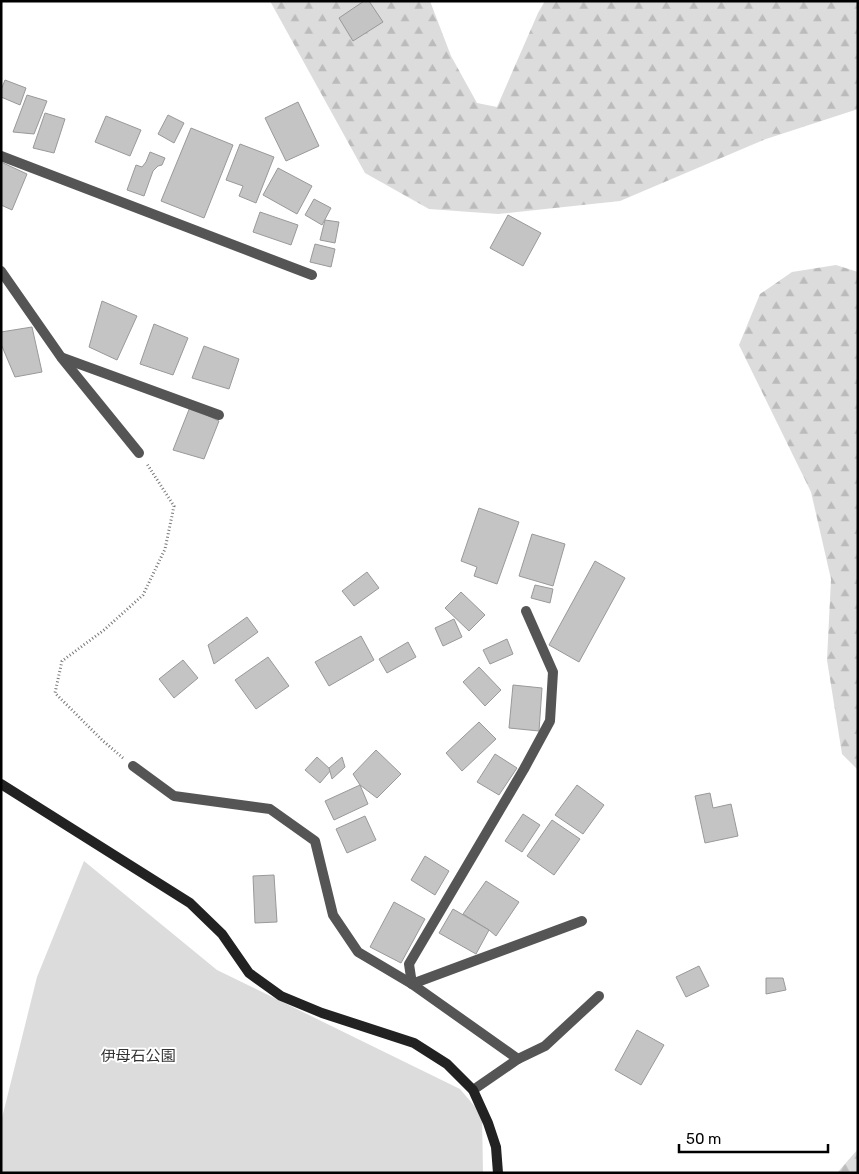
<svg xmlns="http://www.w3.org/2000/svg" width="859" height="1174" font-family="Rubik,'Noto Sans JP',sans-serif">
<defs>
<pattern id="forest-firs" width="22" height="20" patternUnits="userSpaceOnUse" patternTransform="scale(1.25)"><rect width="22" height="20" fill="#dcdcdc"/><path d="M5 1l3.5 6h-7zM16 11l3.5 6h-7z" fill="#bbb"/></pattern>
</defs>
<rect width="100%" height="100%" fill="#fff"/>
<!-- forest -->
<g fill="url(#forest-firs)">
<polygon points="270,1 430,1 451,56 477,103 497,107 538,13 545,1 858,1 858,109 766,139 620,201 498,214 429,209 365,173"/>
<polygon points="836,265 858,272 858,770 842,754 827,660 831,579 811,492 739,345 760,294 792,272"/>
<polygon points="858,1149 858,1173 837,1173"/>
</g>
<!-- green -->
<polygon fill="#dcdcdc" points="84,861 217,970 460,1089 482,1115 483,1173 1,1173 1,1122 37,977"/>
<!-- building -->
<g fill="#c4c4c4" stroke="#999">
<polygon points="364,1 369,1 383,22 353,41 339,18"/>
<polygon points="5,80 26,88 20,105 1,97 1,90"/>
<polygon points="27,95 47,101 34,134 13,132"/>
<polygon points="298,102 319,146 286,161 265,118"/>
<polygon points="45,113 65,119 54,153 33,148"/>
<polygon points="168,115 184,123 174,143 158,134"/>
<polygon points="106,116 141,130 130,156 95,142"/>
<polygon points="191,128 233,145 204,218 161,201"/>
<polygon points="240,144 274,157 256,203 239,196 243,186 226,180"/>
<polygon points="150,152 165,158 162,165 158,166 153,171 144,196 127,190 136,165 142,167 146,162"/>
<polygon points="1,162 27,174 12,210 1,205"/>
<polygon points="278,168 312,186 297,214 263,195"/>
<polygon points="314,199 331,208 322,225 305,215"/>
<polygon points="260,212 298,225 291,245 253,232"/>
<polygon points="508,215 541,233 523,266 490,248"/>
<polygon points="325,220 339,222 335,243 320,240"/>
<polygon points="315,244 335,249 331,267 310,262"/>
<polygon points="102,301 137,316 117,360 89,347"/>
<polygon points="154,324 188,338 173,375 140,364"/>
<polygon points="32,327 42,372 15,377 1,344 1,332"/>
<polygon points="204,346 239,359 229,389 192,378"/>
<polygon points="190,407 219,421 204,459 173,450"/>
<polygon points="479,508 519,522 497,584 474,576 477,567 461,561"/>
<polygon points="532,534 565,544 553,586 519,576"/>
<polygon points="595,561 625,578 579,662 549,645"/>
<polygon points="367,572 379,588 354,606 342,591"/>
<polygon points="535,585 553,589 550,603 531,598"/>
<polygon points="461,592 485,615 469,631 445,608"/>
<polygon points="247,617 258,632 214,664 208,645"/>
<polygon points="454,619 462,637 443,646 435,628"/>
<polygon points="361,636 374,660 329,686 315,662"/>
<polygon points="507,639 513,654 490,664 483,650"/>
<polygon points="408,642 416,657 387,673 379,659"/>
<polygon points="268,657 289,686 256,709 235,680"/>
<polygon points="183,660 198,678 174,698 159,679"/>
<polygon points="479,667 501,690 485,706 463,682"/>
<polygon points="513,685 542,688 539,731 509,728"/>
<polygon points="479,722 496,739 462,771 446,753"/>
<polygon points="376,750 401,774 377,798 360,785 353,774"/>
<polygon points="495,754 517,768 499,795 477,782"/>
<polygon points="317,757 331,770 320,783 305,770"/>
<polygon points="342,757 345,767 332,779 329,768"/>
<polygon points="360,785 368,804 334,820 325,801"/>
<polygon points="577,785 604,805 583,834 555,815"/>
<polygon points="710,793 713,808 731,804 738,836 705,843 695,796"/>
<polygon points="523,814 540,825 522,852 505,841"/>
<polygon points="365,816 376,840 347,853 336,829"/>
<polygon points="552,820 580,839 554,875 527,856"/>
<polygon points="425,856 449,871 435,895 411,880"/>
<polygon points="274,875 277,922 255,923 253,876"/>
<polygon points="486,881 519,902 496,936 489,930 463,914"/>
<polygon points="394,902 425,919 401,963 370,947"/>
<polygon points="453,909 489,930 476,954 439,933"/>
<polygon points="699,966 709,986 686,997 676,977"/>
<polygon points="766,978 783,978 786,990 766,994"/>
<polygon points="637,1030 664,1045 641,1085 615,1070"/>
</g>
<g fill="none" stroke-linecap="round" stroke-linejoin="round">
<!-- path -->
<polyline stroke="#777" stroke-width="3" stroke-dasharray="1 2.5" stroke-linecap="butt" points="123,758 102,740 55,693 62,661 104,630 143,595 165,549 174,506 147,464"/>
<!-- street -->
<g stroke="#555" stroke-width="10">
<polyline points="1,156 312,275"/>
<polyline points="1,271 61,357 139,453"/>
<polyline points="63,358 219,415"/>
<polyline points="133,766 174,796 270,809 315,841 333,915 358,952 412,984 518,1059 473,1090"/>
<polyline points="412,984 409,964 524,769 550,721 553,672 526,611"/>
<polyline points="412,984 582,921"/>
<polyline points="518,1059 545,1046 599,996"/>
</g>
<!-- secondary -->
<polyline stroke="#222" stroke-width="10" points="1,784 190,903 222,934 249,973 281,996 322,1013 414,1043 447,1064 473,1090 488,1123 496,1147 498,1173"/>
</g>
<g text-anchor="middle" stroke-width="4" stroke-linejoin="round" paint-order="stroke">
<!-- park labels -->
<g font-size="15" fill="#333" stroke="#fff">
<text x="138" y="1061">伊母石公園</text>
</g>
</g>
<!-- border -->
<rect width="859" height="1174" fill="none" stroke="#000000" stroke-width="5"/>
<!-- scale -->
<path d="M679 1144v8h149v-8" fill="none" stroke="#000000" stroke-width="2.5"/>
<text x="686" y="1144" font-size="15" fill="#000000" stroke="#ffffff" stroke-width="4" paint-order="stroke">50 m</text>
</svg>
